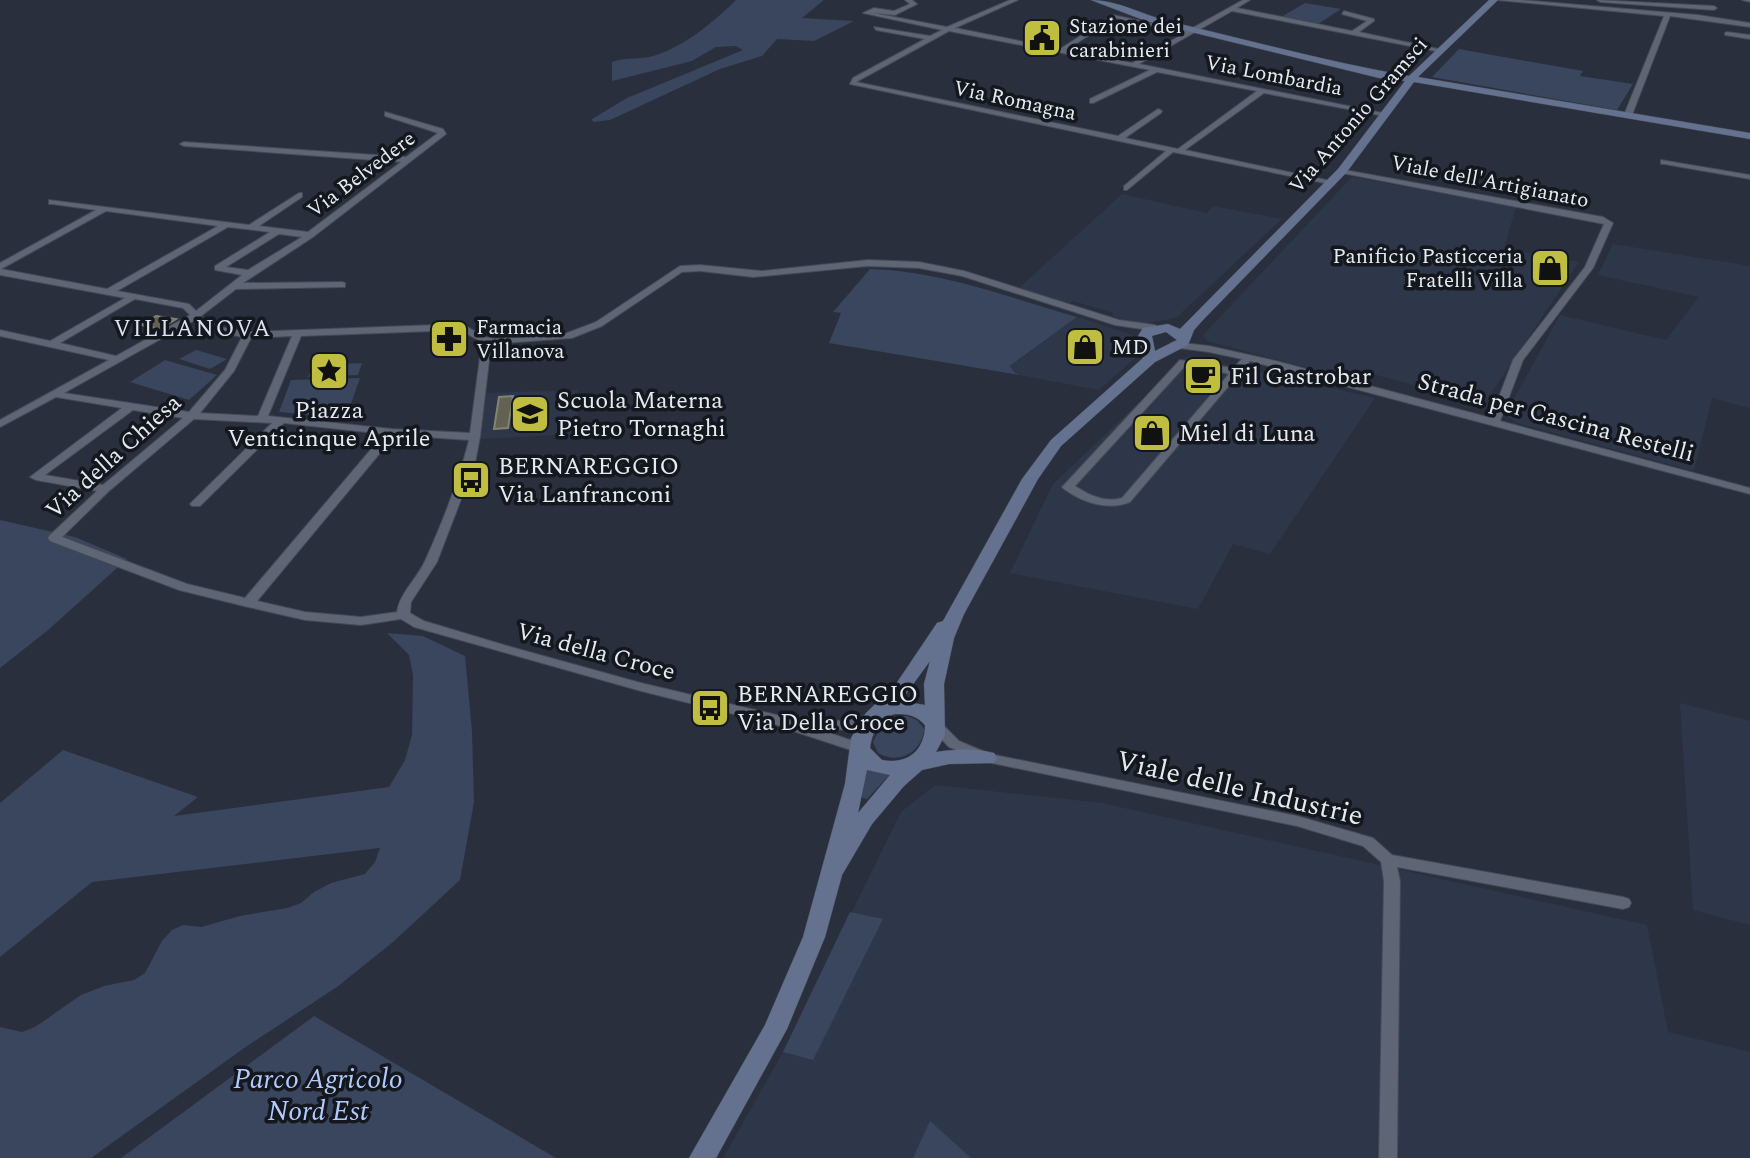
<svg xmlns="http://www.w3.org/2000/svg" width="1750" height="1158" font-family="Spectral,serif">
<rect width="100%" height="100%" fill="#292f3c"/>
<!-- built -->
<g fill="#2e374a">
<polygon points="1352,177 1516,207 1504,248 1579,262 1484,404 1365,372 1358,381 1207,341 1203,335"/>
<polygon points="1122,194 1207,213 1213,206 1282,219 1176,318 1141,324 1112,316 1114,313 1073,301 1069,304 1019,288"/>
<polygon points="1613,244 1750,266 1750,408 1712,398 1694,471 1517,423 1505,415 1560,315 1666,340 1699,297 1598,275"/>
<polygon points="1077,317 1134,335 1132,339 1141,345 1143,351 1099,390 1003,372"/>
<polygon points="1188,356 1375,398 1270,554 1233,544 1198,609 1010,573 1053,484"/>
<polygon points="578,390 577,434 478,439 486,393"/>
<polygon points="1680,703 1750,721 1750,925 1693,910"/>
<polygon points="935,785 1102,803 1647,925 1668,1032 1750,1052 1750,1158 723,1158 783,1052 901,812"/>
</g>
<!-- green -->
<g fill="#3a455e">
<path d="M 736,0 L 824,0 L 802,18 L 854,21 L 814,41 L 777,39 L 762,56 L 720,69 L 610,120 L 593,122 L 592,119 L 627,98 L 743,50 L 736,46 L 716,47 L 692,61 L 612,81 L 612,62 C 625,57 636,60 649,57 C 680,50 714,22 736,0 Z"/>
<polygon points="1305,3 1341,9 1318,24 1281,17"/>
<polygon points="1459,49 1583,71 1580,76 1633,84 1617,110 1432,77"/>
<path d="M 870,269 C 941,271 1008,297 1077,317 L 1010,366 L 1014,372 L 1019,375 L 829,343 L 841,313 L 833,312 Z"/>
<polygon points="196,350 227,359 210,369 179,359"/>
<polygon points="165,360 217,375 189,400 130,382"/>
<polygon points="362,363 358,375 308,377 313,365"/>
<polygon points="360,378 346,418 279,412 291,380"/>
<polygon points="0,520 75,537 127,559 47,631 0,668"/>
<polygon points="387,633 423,636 465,656 472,731 474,802 460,880 393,942 337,987 247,1046 91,1158 0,1158 0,1027 22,1032 35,1027 81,995 104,986 134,980 145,973 162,941 172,930 183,925 201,927 240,916 287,908 301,903 314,892 331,883 365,874 375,862 380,848 92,882 0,957 0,803 63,750 198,797 174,816 389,787 405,760 412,735 413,675 409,655"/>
<path d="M 907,716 L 917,720 L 924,729 C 922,753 898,765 878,753 L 873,742 C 881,726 888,715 907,716 Z"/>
<polygon points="866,765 894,770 867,799 860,797"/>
<polygon points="850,912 883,919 813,1060 783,1052"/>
<polygon points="314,1016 556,1158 121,1158"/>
<polygon points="930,1121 971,1158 913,1158"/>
</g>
<!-- building -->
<g fill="#616252" stroke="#828372" stroke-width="2">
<polygon points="156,316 176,319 160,329 141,325"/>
<polygon points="513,396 508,428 494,429 499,397"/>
</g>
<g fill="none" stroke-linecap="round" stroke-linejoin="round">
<!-- street casing -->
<g stroke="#444a55" stroke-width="2">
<g id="street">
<path d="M 905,0 L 912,0 L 917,4 L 895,15 L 873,13 L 947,27 L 1010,0 L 1018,0 L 955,28 L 1060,49 L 1113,15 L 1187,31 L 1243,0 L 1250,0 L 1237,8 L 1352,31 L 1367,21 L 1342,14 L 1344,11 L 1374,19 L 1374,21 L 1359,32 L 1443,50 L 1440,52 L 1232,11 L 1139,64 L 1388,114 L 1384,116 L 1264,93 L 1185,150 L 1331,181 L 1334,181 L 1334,185 L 1173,152 L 1127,190 L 1124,190 L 1124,186 L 1166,151 L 850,84 L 853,78 L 925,39 L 876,30 L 874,27 L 930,36 L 942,30 L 863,13 L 874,8 L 894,11 L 910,4 ZM 1116,18 L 1183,34 L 1132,63 L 1066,50 ZM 949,31 L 1150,70 L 1090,99 L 1090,103 L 1093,103 L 1157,72 L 1257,91 L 1178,149 L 1125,138 L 1161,113 L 1162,111 L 1158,109 L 1118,136 L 856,82 Z"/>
<polygon points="1497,0 1521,0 1698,15 1750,23 1750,27 1670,16 1632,115 1628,117 1624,115 1664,16"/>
<polygon points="1597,0 1714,6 1717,8 1714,10 1600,2"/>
<polygon points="1742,0 1750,0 1750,2"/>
<polygon points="1727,32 1750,35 1750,39 1725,35 1725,33"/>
<path d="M 385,112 L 443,129 L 446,134 L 313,237 L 243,283 L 342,282 L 345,283 L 345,287 L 236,289 L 201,316 L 203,318 L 220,327 L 248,332 L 462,324 L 485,337 L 495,339 L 567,333 L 596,322 L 680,266 L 700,265 L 761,271 L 868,260 L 919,262 L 964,271 L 1119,320 L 1155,325 L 1160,328 L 1155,331 L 1115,325 L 962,276 L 919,268 L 868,266 L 753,277 L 700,271 L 682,272 L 602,326 L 572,338 L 491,344 L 480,437 L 475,463 L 437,562 L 411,602 L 410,613 L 424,621 L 511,647 L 641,683 L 781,716 L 842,721 L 856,719 L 875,711 L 880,713 L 882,716 C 865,733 837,730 815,728 L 865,745 L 867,748 L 865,751 L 860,753 L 793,731 L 792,727 L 781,726 L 641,691 L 414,627 L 401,619 L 361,625 L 305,620 L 248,607 L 179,590 L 50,541 L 48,538 L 50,535 L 97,491 L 36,480 L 30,477 L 122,408 L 56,397 L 0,427 L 0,420 L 109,360 L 0,336 L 0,330 L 50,341 L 125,298 L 0,275 L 0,263 L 96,210 L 52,204 L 49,204 L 49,200 L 249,225 L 299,193 L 302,193 L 302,197 L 259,226 L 308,232 L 401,162 L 184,146 L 180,144 L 184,142 L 406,157 L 438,133 L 385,116 ZM 106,211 L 218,226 L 107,289 L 1,269 ZM 228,227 L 270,232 L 215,266 L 215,270 L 242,275 L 196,311 L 189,304 L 117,291 ZM 279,234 L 302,237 L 248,270 L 226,267 ZM 135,299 L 183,308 L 190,315 L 116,356 L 60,343 ZM 195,320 L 214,331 L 242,337 L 225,370 L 189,412 L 64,393 ZM 460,330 L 482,342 L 470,433 L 392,429 L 268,416 L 301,336 ZM 292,336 L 258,416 L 200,413 L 234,371 L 251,338 ZM 133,410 L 183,418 L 103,485 L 45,475 ZM 194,419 L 272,423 L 192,502 L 190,504 L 192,506 L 200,506 L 284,423 L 384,434 L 245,598 L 187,584 L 62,537 L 109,491 ZM 395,435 L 469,440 C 459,480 443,521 426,559 C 418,578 400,592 397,612 L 361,617 L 305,612 L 257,601 Z"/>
<polygon points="1661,160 1750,175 1750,179 1664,164 1661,164"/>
<path d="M 1339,169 L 1603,217 L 1613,223 L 1593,268 L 1523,360 L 1500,421 L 1750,488 L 1750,494 L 1250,361 L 1130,502 C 1108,511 1083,503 1064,489 L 1062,487 L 1064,485 L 1180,360 L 1233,368 L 1242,359 L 1209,352 L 1171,347 L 1171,343 L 1174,342 L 1209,346 L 1276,361 L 1491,418 L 1513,360 L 1585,267 L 1604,224 L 1342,173 L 1339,173 ZM 1186,365 L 1229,374 L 1122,498 C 1105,503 1089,495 1075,486 Z"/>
<polygon points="935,720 940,722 959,741 990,754 1297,816 1373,838 1392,855 1623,897 1629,899 1631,903 1629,907 1623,909 1397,867 1400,881 1397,1158 1379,1158 1384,881 1381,862 1363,846 1297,826 982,761 949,747 928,725 930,722"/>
</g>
</g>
<!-- secondary casing -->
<g stroke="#444a55" stroke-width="1">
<path id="secondary" d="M 1091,0 C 1117,0 1143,15 1168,21 C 1248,40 1328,62 1409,76 L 1489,0 L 1498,0 L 1418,77 L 1750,133 L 1750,139 L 1414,82 L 1346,173 L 1202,321 L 1194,330 L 1188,345 L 1155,362 L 1061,446 L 1038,479 L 964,614 L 954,638 L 944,684 L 945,735 L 936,752 C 955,749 976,748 994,753 L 997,758 L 994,763 L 949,764 L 922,770 L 904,786 L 872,824 L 842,875 L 825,937 L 787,1029 L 716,1158 L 689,1158 L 765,1025 L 803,937 L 845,784 L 851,738 L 866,713 L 896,684 L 937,623 L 943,621 L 1022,479 L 1051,440 L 1143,358 L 1138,336 L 1143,328 L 1168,324 L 1180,329 L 1338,169 L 1405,81 L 1379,78 L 1146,21 ZM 1166,332 L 1177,340 L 1155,351 L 1152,336 ZM 930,661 L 924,684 L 925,705 L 901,701 ZM 895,714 C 908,714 916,715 925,725 C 925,751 907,765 882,760 L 870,748 C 872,732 880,718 895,714 ZM 867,770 L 890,775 L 858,813 Z"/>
</g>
<!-- street -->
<use href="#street" fill="#5e6574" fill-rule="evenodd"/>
<!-- secondary -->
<use href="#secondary" fill="#65728f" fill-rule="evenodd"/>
</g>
<!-- icons -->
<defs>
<g id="civic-square" transform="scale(2.0125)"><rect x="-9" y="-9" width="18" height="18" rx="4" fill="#c0be41" stroke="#14171d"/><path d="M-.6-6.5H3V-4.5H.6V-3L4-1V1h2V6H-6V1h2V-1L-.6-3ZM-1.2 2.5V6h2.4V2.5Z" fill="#111"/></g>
<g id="shop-square" transform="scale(2.0125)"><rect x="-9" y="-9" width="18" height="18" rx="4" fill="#c0be41" stroke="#14171d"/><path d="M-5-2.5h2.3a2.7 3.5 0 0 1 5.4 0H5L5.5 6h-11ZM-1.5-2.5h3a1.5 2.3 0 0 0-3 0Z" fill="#111"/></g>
<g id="pharmacy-square" transform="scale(2.0125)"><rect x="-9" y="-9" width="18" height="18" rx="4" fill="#c0be41" stroke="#14171d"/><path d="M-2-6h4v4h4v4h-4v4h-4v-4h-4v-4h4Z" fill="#111"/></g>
<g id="sight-square" transform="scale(2.0125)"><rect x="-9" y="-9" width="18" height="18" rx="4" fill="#c0be41" stroke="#14171d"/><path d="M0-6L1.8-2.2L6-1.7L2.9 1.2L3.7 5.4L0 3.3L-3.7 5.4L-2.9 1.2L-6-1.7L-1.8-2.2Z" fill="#111"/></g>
<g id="cafe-square" transform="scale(2.0125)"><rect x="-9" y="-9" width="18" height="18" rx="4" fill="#c0be41" stroke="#14171d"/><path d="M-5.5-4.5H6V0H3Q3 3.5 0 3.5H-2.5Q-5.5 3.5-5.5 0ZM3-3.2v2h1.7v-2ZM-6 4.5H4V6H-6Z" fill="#111"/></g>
<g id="school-square" transform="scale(2.0125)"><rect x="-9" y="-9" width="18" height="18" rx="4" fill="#c0be41" stroke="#14171d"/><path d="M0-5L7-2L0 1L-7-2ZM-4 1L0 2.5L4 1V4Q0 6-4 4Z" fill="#111"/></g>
<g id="bus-square" transform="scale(2.0125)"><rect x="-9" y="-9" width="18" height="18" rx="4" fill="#c0be41" stroke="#14171d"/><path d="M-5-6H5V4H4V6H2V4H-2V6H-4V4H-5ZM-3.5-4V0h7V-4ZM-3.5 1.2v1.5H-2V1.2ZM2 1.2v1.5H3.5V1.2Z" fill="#111"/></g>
</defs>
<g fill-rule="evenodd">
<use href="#civic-square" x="1042" y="38"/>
<use href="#shop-square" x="1550" y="268"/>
<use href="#pharmacy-square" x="449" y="339"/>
<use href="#shop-square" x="1085" y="347"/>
<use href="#sight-square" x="329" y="371"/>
<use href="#cafe-square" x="1203" y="376"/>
<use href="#school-square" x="530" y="414"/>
<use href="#shop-square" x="1152" y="433"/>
<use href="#bus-square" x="471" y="480"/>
<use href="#bus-square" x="710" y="708"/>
</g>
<g text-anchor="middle" stroke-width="7" stroke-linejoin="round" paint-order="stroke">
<!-- far-poi labels -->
<g font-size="21" fill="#e5eaf2" stroke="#14171d" text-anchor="start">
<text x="1069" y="33">Stazione dei<tspan x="1069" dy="24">carabinieri</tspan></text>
<text x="1523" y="263" text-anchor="end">Panificio Pasticceria<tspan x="1523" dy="24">Fratelli Villa</tspan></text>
<text x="476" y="334">Farmacia<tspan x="476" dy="24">Villanova</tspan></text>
<text x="1112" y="354">MD</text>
</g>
<!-- far-street labels -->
<g font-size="21" fill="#e5eaf2" stroke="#14171d">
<text transform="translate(1274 75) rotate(11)" y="7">Via Lombardia</text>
<text transform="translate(1015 100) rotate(12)" y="7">Via Romagna</text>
<text transform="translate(1358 115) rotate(-49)" y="7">Via Antonio Gramsci</text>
<text transform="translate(361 174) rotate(-37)" y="7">Via Belvedere</text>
<text transform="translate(1490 181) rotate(11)" y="7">Viale dell'Artigianato</text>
</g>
<!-- far-quarter labels -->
<g font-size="23" letter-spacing="2" fill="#dae3f4" stroke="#14171d">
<text x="193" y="336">VILLANOVA</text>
</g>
<!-- poi labels -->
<g font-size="24" fill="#e5eaf2" stroke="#14171d" text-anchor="start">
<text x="1230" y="384">Fil Gastrobar</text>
<text x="557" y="408">Scuola Materna<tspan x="557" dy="28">Pietro Tornaghi</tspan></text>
<text x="329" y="418" text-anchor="middle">Piazza<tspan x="329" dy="28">Venticinque Aprile</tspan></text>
<text x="1179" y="441">Miel di Luna</text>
<text x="498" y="474">BERNAREGGIO<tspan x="498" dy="28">Via Lanfranconi</tspan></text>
<text x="737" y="702">BERNAREGGIO<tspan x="737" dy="28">Via Della Croce</tspan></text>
</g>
<!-- street labels -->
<g font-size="24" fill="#e5eaf2" stroke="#14171d">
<text transform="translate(1556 417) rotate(15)" y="8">Strada per Cascina Restelli</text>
<text transform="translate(113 456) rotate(-42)" y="8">Via della Chiesa</text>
<text transform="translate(596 651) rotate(15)" y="8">Via della Croce</text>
</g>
<!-- near-street labels -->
<g font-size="28" fill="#e5eaf2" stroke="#14171d">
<text transform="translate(1240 787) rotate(13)" y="10">Viale delle Industrie</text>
</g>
<!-- near-park labels -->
<g font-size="28" font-style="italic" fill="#b2cafd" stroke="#14171d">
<text x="318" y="1088">Parco Agricolo<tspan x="318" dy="32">Nord Est</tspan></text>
</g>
</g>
</svg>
